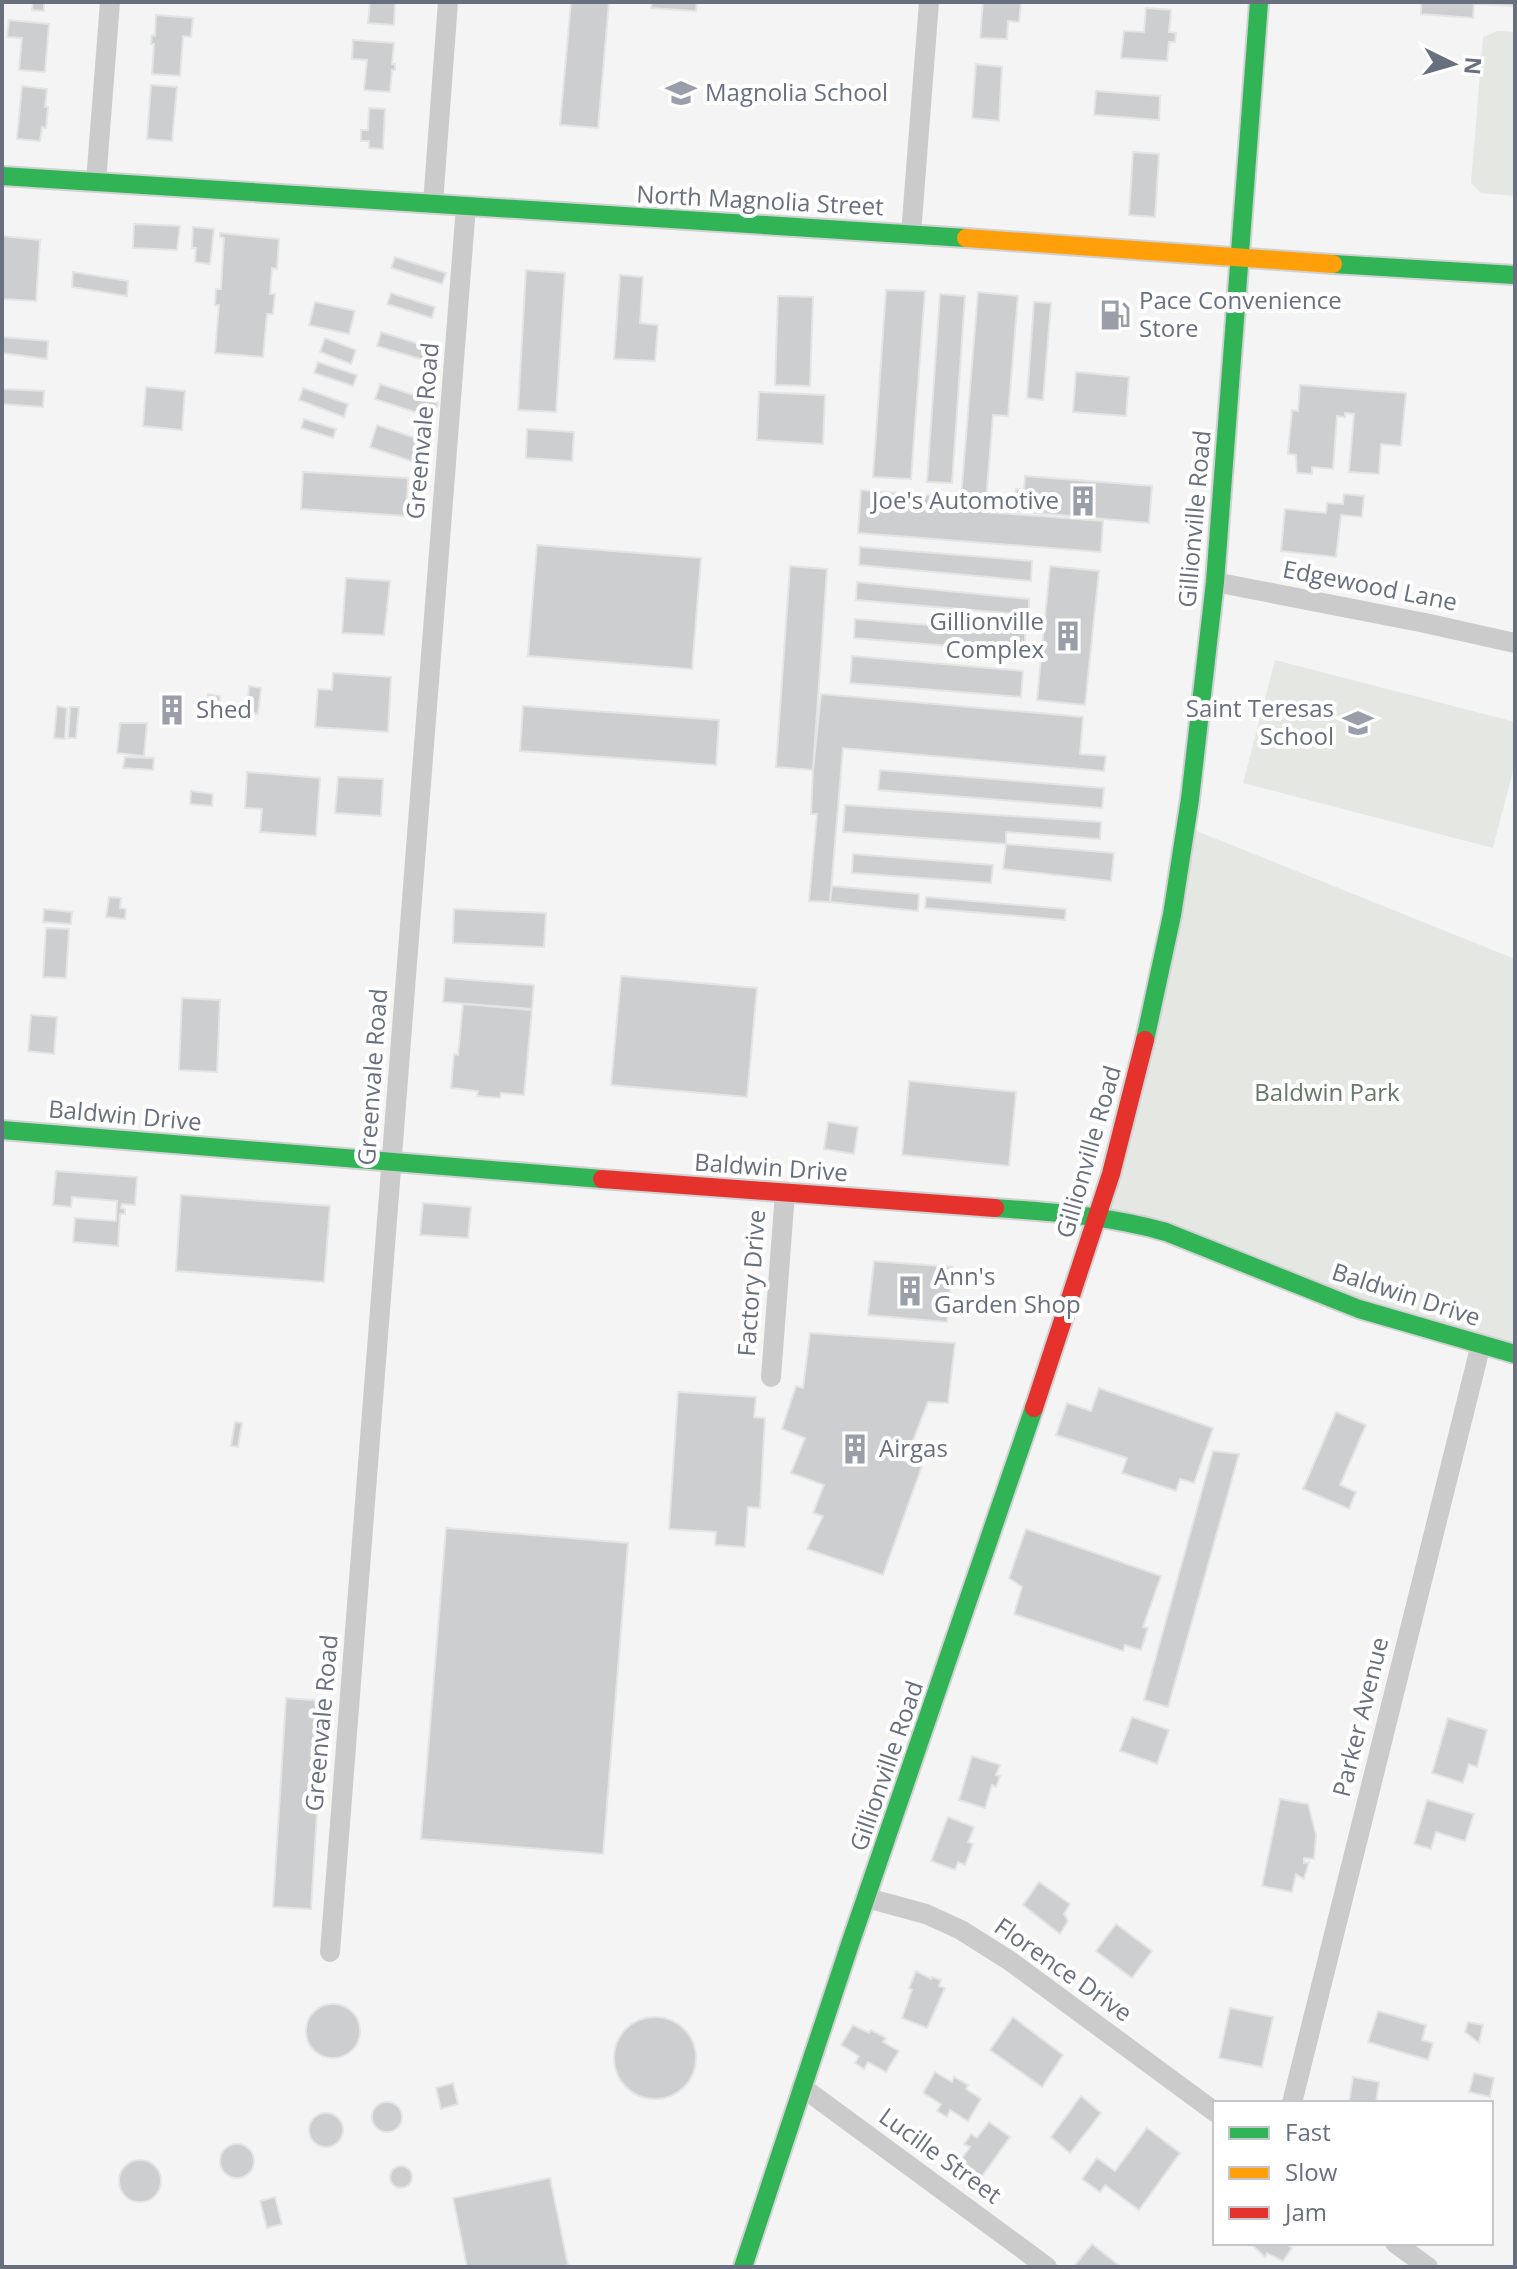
<svg xmlns="http://www.w3.org/2000/svg" width="1517" height="2269" font-family="'Open Sans',sans-serif">
<rect width="100%" height="100%" fill="#f4f4f4"/>
<!-- green -->
<g fill="#e4e7e2">
<polygon points="1498,31 1515,32 1515,196 1481,193 1471,183 1483,37"/>
<polygon points="1275,660 1515,722 1515,763 1493,848 1243,783"/>
<polygon points="1189,828 1515,959 1515,1352 1100,1216"/>
</g>
<!-- building -->
<g fill="#cdcecf" stroke="#e4e4e4" stroke-width="2">
<polygon points="30,2 44,2 44,11 32,10 33,2"/>
<polygon points="370,2 395,2 394,25 368,23"/>
<polygon points="571,2 609,2 598,128 560,125"/>
<polygon points="652,2 697,2 696,11 651,8"/>
<polygon points="983,2 1021,2 1019,22 1008,21 1007,39 980,38"/>
<polygon points="1421,2 1515,2 1515,6 1474,4 1473,18 1421,14"/>
<polygon points="1146,8 1171,10 1169,32 1176,33 1175,42 1169,42 1167,61 1121,58 1124,31 1144,32"/>
<polygon points="156,15 193,18 191,37 183,36 180,76 152,74 154,44 151,44 152,35 155,36"/>
<polygon points="9,20 49,24 45,72 19,70 22,38 7,37"/>
<polygon points="353,40 394,43 392,64 395,64 395,70 392,70 390,92 364,90 367,60 352,59"/>
<polygon points="976,64 1002,67 999,121 972,118"/>
<polygon points="151,85 177,87 172,141 147,139"/>
<polygon points="22,86 47,89 45,107 48,107 46,128 42,127 40,141 17,139"/>
<polygon points="1096,91 1160,96 1159,120 1094,115"/>
<polygon points="369,108 385,109 383,149 369,148 369,141 361,141 361,130 368,130"/>
<polygon points="1133,152 1159,154 1155,217 1129,215"/>
<polygon points="134,224 180,226 177,250 133,248"/>
<polygon points="193,227 214,229 210,264 195,262 196,248 192,248"/>
<polygon points="220,233 279,239 277,269 272,268 270,294 275,294 273,314 267,314 263,357 215,353 219,305 215,305 216,289 221,289 224,238 220,237"/>
<polygon points="2,236 40,240 36,301 2,299"/>
<polygon points="395,257 446,273 442,284 391,268"/>
<polygon points="526,270 565,273 556,412 518,410"/>
<polygon points="73,272 128,281 127,296 72,287"/>
<polygon points="620,275 643,277 640,323 658,325 655,361 614,359"/>
<polygon points="886,290 925,291 911,479 873,477"/>
<polygon points="978,292 1018,296 1008,416 993,415 985,512 1103,521 1101,552 858,533 861,490 961,498"/>
<polygon points="391,293 435,307 432,318 387,304"/>
<polygon points="940,294 965,296 952,483 927,482"/>
<polygon points="778,296 813,297 810,386 775,385"/>
<polygon points="315,302 355,311 349,334 309,325"/>
<polygon points="1034,302 1051,303 1043,400 1027,398"/>
<polygon points="381,332 441,351 437,364 377,346"/>
<polygon points="2,337 48,341 47,359 2,353"/>
<polygon points="325,338 356,350 351,364 320,352"/>
<polygon points="318,362 357,375 353,386 314,373"/>
<polygon points="1076,372 1129,377 1126,416 1073,412"/>
<polygon points="380,384 438,403 433,418 375,399"/>
<polygon points="1300,385 1406,393 1401,446 1381,444 1379,474 1349,472 1354,414 1345,413 1345,417 1337,416 1333,469 1312,467 1312,474 1297,473 1296,455 1288,454 1292,410 1298,411"/>
<polygon points="146,387 185,391 182,430 143,426"/>
<polygon points="303,388 348,404 344,417 299,400"/>
<polygon points="2,389 44,391 43,407 2,404"/>
<polygon points="759,392 825,395 823,444 757,440"/>
<polygon points="304,419 336,429 333,438 301,428"/>
<polygon points="377,425 430,443 423,465 370,447"/>
<polygon points="527,429 574,432 572,461 526,458"/>
<polygon points="303,472 408,478 406,516 301,509"/>
<polygon points="1025,476 1152,486 1149,523 1015,511 1016,489 1024,490"/>
<polygon points="1344,494 1364,496 1362,517 1341,515 1336,557 1281,551 1285,509 1326,513 1327,503 1343,504"/>
<polygon points="537,545 701,558 692,669 528,656"/>
<polygon points="860,547 1032,561 1031,581 859,565"/>
<polygon points="790,566 827,569 813,770 776,767"/>
<polygon points="1050,566 1099,571 1085,705 1037,700"/>
<polygon points="346,578 390,581 384,635 342,633"/>
<polygon points="857,582 1029,599 1029,615 856,600"/>
<polygon points="855,619 1025,633 1025,652 854,638"/>
<polygon points="852,656 1023,671 1021,697 850,683"/>
<polygon points="333,673 391,677 388,732 315,727 318,689 332,690"/>
<polygon points="249,686 261,688 258,714 247,712"/>
<polygon points="208,694 220,696 219,715 207,714"/>
<polygon points="821,694 1083,717 1080,754 1106,756 1104,771 843,748 830,902 809,901 817,814 811,814 813,770"/>
<polygon points="165,704 179,706 178,716 164,715"/>
<polygon points="57,706 67,708 65,739 54,738"/>
<polygon points="523,706 719,720 716,765 520,751"/>
<polygon points="70,707 79,707 76,738 68,738"/>
<polygon points="120,723 147,723 144,756 117,753"/>
<polygon points="125,757 154,758 153,770 123,768"/>
<polygon points="880,770 1104,788 1102,808 878,790"/>
<polygon points="247,772 320,778 316,836 260,832 262,809 245,808"/>
<polygon points="338,777 383,779 381,816 335,813"/>
<polygon points="191,791 213,794 212,806 190,804"/>
<polygon points="845,805 1101,822 1100,839 1006,832 1006,844 843,832"/>
<polygon points="1006,844 1114,853 1111,881 1003,869"/>
<polygon points="853,854 993,865 991,883 852,873"/>
<polygon points="832,886 919,894 918,911 830,902"/>
<polygon points="109,897 121,898 120,908 126,909 125,919 106,917"/>
<polygon points="926,897 1066,909 1065,920 925,908"/>
<polygon points="44,909 72,912 71,924 43,922"/>
<polygon points="454,909 546,913 544,947 453,943"/>
<polygon points="46,928 69,929 66,978 43,977"/>
<polygon points="621,976 757,988 747,1097 611,1085"/>
<polygon points="445,978 534,985 532,1009 443,1002"/>
<polygon points="182,998 220,1000 217,1072 179,1070"/>
<polygon points="463,1004 532,1010 524,1095 501,1093 500,1098 477,1096 478,1091 451,1088 454,1054 458,1055"/>
<polygon points="31,1015 57,1017 54,1054 28,1051"/>
<polygon points="909,1081 1016,1092 1009,1166 902,1155"/>
<polygon points="828,1122 858,1127 854,1154 824,1149"/>
<polygon points="56,1171 137,1177 135,1205 122,1204 121,1208 125,1209 125,1214 120,1214 118,1246 73,1242 75,1218 116,1221 117,1201 72,1197 71,1207 53,1205"/>
<polygon points="181,1195 330,1206 324,1282 176,1271"/>
<polygon points="423,1203 471,1207 468,1238 420,1235"/>
<polygon points="874,1261 952,1267 947,1322 868,1315"/>
<polygon points="810,1333 955,1343 948,1403 928,1402 905,1461 922,1466 883,1575 807,1549 823,1516 813,1513 824,1485 791,1473 805,1438 782,1429 796,1386 803,1388"/>
<polygon points="1099,1388 1213,1428 1194,1483 1180,1479 1176,1491 1122,1473 1127,1458 1056,1435 1067,1403 1091,1411"/>
<polygon points="678,1392 756,1397 754,1417 765,1418 760,1508 748,1507 745,1547 715,1545 716,1532 669,1529"/>
<polygon points="1336,1412 1366,1425 1340,1485 1356,1492 1349,1509 1303,1489"/>
<polygon points="235,1422 242,1423 238,1447 231,1446"/>
<polygon points="1213,1451 1239,1454 1168,1707 1144,1700"/>
<polygon points="446,1528 628,1543 603,1854 421,1839"/>
<polygon points="1026,1529 1161,1576 1143,1627 1148,1628 1141,1650 1125,1645 1123,1651 1014,1614 1022,1587 1009,1578"/>
<polygon points="286,1698 324,1701 311,1909 273,1907"/>
<polygon points="1132,1717 1169,1730 1157,1764 1120,1751"/>
<polygon points="1448,1718 1487,1730 1477,1767 1469,1764 1463,1783 1432,1773"/>
<polygon points="972,1756 1000,1765 996,1775 1000,1776 996,1787 992,1785 985,1808 959,1800"/>
<polygon points="1280,1799 1308,1804 1316,1835 1314,1859 1304,1858 1304,1863 1309,1862 1304,1879 1296,1874 1292,1892 1262,1886"/>
<polygon points="1427,1800 1474,1814 1465,1841 1436,1832 1431,1849 1414,1844"/>
<polygon points="948,1817 974,1827 968,1842 973,1844 965,1865 958,1862 955,1870 931,1861"/>
<polygon points="1039,1882 1070,1904 1064,1914 1068,1921 1060,1934 1023,1905"/>
<polygon points="1116,1924 1152,1951 1132,1978 1096,1951"/>
<polygon points="916,1971 931,1979 932,1977 941,1980 939,1986 945,1988 927,2028 902,2018 912,1990 909,1988"/>
<circle cx="333" cy="2031" r="27"/>
<polygon points="1230,2008 1273,2017 1262,2067 1219,2058"/>
<polygon points="1378,2011 1426,2025 1422,2040 1433,2043 1428,2060 1368,2042"/>
<circle cx="655" cy="2058" r="41"/>
<polygon points="1013,2017 1063,2055 1042,2087 990,2050"/>
<polygon points="1468,2022 1483,2025 1479,2043 1465,2032"/>
<polygon points="853,2025 869,2033 871,2030 886,2038 883,2042 899,2051 886,2072 868,2062 864,2069 855,2063 859,2056 841,2045"/>
<polygon points="935,2072 952,2082 954,2077 968,2085 966,2089 981,2099 968,2121 950,2110 947,2117 937,2111 941,2104 923,2093"/>
<polygon points="1474,2073 1494,2078 1490,2097 1469,2092"/>
<polygon points="1353,2077 1379,2082 1376,2103 1349,2103"/>
<polygon points="453,2083 458,2104 441,2109 436,2088"/>
<polygon points="1081,2096 1101,2113 1070,2153 1051,2137"/>
<circle cx="387" cy="2117" r="15"/>
<circle cx="326" cy="2130" r="17"/>
<polygon points="989,2122 1010,2137 977,2183 956,2167 970,2147 964,2144 971,2134 977,2138"/>
<polygon points="1147,2128 1180,2153 1139,2210 1105,2185 1100,2192 1082,2179 1097,2158 1115,2171"/>
<circle cx="237" cy="2161" r="17"/>
<circle cx="140" cy="2181" r="21"/>
<circle cx="401" cy="2177" r="11"/>
<polygon points="550,2178 568,2265 559,2267 467,2267 453,2198"/>
<polygon points="275,2197 282,2224 267,2228 260,2201"/>
<polygon points="1250,2243 1285,2243 1292,2248 1283,2261 1267,2253 1265,2257"/>
<polygon points="1092,2244 1121,2267 1074,2266"/>
</g>
<g fill="none" stroke-linecap="round" stroke-linejoin="round">
<!-- fast casing -->
<g stroke="#d0d1d2" stroke-width="22">
<g id="fast">
<polyline points="2,176 966,238"/>
<polyline points="1333,264 1515,275"/>
<polyline points="1145,1040 1172,915 1190,799 1215,582 1259,2"/>
<polyline points="2,1130 602,1179"/>
<path d="M 995,1208 C 1052,1212 1111,1216 1166,1232 L 1359,1309 L 1515,1354"/>
<polyline points="743,2267 849,1947 1034,1408"/>
</g>
</g>
<!-- slow casing -->
<g stroke="#d0d1d2" stroke-width="22">
<polyline id="slow" points="966,238 1333,264"/>
</g>
<!-- jam casing -->
<g stroke="#d0d1d2" stroke-width="22">
<g id="jam">
<polyline points="602,1179 995,1208"/>
<polyline points="1034,1408 1111,1174 1145,1040"/>
</g>
</g>
<!-- street -->
<g stroke="#cbcbcc" stroke-width="20">
<polyline points="96,182 110,2"/>
<polyline points="433,203 448,2"/>
<polyline points="911,234 929,2"/>
<polyline points="1215,582 1425,623 1515,643"/>
<polyline points="771,1377 785,1193"/>
<polyline points="867,1898 926,1914 961,1930 1010,1961 1215,2112"/>
<polyline points="330,1952 466,206"/>
<polyline points="802,2087 1047,2267"/>
<polyline points="1292,2103 1481,1344"/>
<polyline points="1395,2243 1428,2267"/>
</g>
<!-- fast -->
<use href="#fast" stroke="#30b455" stroke-width="18"/>
<!-- slow -->
<use href="#slow" stroke="#ff9f0a" stroke-width="18"/>
<!-- jam -->
<use href="#jam" stroke="#e5322d" stroke-width="18"/>
</g>
<!-- icons -->
<defs>
<g id="school-bare" transform="scale(2.4)"><path d="M0-5L7-2L0 1L-7-2ZM-4 1L0 2.5L4 1V4Q0 6-4 4Z" fill="#999ea9" stroke="#fff" stroke-width="2.5" paint-order="stroke"/></g>
<g id="fuel-bare" transform="scale(2.4)"><path d="M-5.5-6h7V0h2V4h1.3V-2.5L3-4.5l.8-.8L6-3V5H2.5V1h-1V6h-7ZM-4.2-4.7v3.2H.2V-4.7Z" fill="#999ea9" stroke="#fff" stroke-width="2.5" paint-order="stroke"/></g>
<g id="building-bare" transform="scale(2.4)"><path d="M-4-6H4V6H1V3H-1V6H-4ZM-2.5-4.3h1.7v1.8h-1.7ZM.8-4.3h1.7v1.8H.8ZM-2.5-1h1.7V.8h-1.7ZM.8-1h1.7V.8H.8Z" fill="#999ea9" stroke="#fff" stroke-width="2.5" paint-order="stroke"/></g>
</defs>
<g fill-rule="evenodd">
<use href="#school-bare" x="681" y="93"/>
<use href="#fuel-bare" x="1115" y="315"/>
<use href="#building-bare" x="1083" y="501"/>
<use href="#building-bare" x="1068" y="636"/>
<use href="#building-bare" x="172" y="710"/>
<use href="#school-bare" x="1358" y="723"/>
<use href="#building-bare" x="910" y="1291"/>
<use href="#building-bare" x="855" y="1449"/>
</g>
<g text-anchor="middle" stroke-width="8" stroke-linejoin="round" paint-order="stroke">
<!-- poi labels -->
<g font-size="24" fill="#687080" stroke="#fff" text-anchor="start">
<text x="705" y="101">Magnolia School</text>
<text x="1139" y="309">Pace Convenience<tspan x="1139" dy="28">Store</tspan></text>
<text x="1059" y="509" text-anchor="end">Joe's Automotive</text>
<text x="1044" y="630" text-anchor="end">Gillionville<tspan x="1044" dy="28">Complex</tspan></text>
<text x="1334" y="717" text-anchor="end">Saint Teresas<tspan x="1334" dy="28">School</tspan></text>
<text x="196" y="718">Shed</text>
<text x="934" y="1285">Ann's<tspan x="934" dy="28">Garden Shop</tspan></text>
<text x="879" y="1457">Airgas</text>
</g>
<!-- street labels -->
<g font-size="24" fill="#687080" stroke="#fff">
<text transform="translate(760 201) rotate(3)" y="8">North Magnolia Street</text>
<text transform="translate(423 431) rotate(-85)" y="8">Greenvale Road</text>
<text transform="translate(1195 519) rotate(-85)" y="8">Gillionville Road</text>
<text transform="translate(1370 586) rotate(11)" y="8">Edgewood Lane</text>
<text transform="translate(373 1077) rotate(-86)" y="8">Greenvale Road</text>
<text transform="translate(125 1116) rotate(5)" y="8">Baldwin Drive</text>
<text transform="translate(1089 1152) rotate(-74)" y="8">Gillionville Road</text>
<text transform="translate(771 1168) rotate(4)" y="8">Baldwin Drive</text>
<text transform="translate(752 1283) rotate(-86)" y="8">Factory Drive</text>
<text transform="translate(1406 1295) rotate(18)" y="8">Baldwin Drive</text>
<text transform="translate(1361 1717) rotate(-76)" y="8">Parker Avenue</text>
<text transform="translate(322 1723) rotate(-85)" y="8">Greenvale Road</text>
<text transform="translate(887 1766) rotate(-71)" y="8">Gillionville Road</text>
<text transform="translate(1063 1970) rotate(35)" y="8">Florence Drive</text>
<text transform="translate(940 2156) rotate(36)" y="8">Lucille Street</text>
</g>
<!-- park labels -->
<g font-size="24" fill="#667866" stroke="#fff">
<text x="1327" y="1101">Baldwin Park</text>
</g>
</g>
<!-- border -->
<rect width="1517" height="2269" fill="none" stroke="#687080" stroke-width="8"/>
<!-- legend -->
<rect x="1213" y="2101" width="280" height="144" fill="#ffffff" stroke="#c3c6cc" stroke-width="2"/>
<rect x="1229" y="2127" width="40" height="12" fill="#30b455" stroke="#c3c6cc" stroke-width="2"/>
<text x="1285" y="2141" font-size="24" fill="#687080">Fast</text>
<rect x="1229" y="2167" width="40" height="12" fill="#ff9f0a" stroke="#c3c6cc" stroke-width="2"/>
<text x="1285" y="2181" font-size="24" fill="#687080">Slow</text>
<rect x="1229" y="2207" width="40" height="12" fill="#e5322d" stroke="#c3c6cc" stroke-width="2"/>
<text x="1285" y="2221" font-size="24" fill="#687080">Jam</text>
<!-- north arrow -->
<g transform="translate(1453 64) rotate(95)" stroke="#ffffff" stroke-width="6" paint-order="stroke">
<path d="M0-6L14 30L0 20L-14 30Z" fill="#687080"/>
<text y="-12" font-size="22" font-weight="bold" text-anchor="middle" fill="#687080">N</text>
</g>
</svg>
